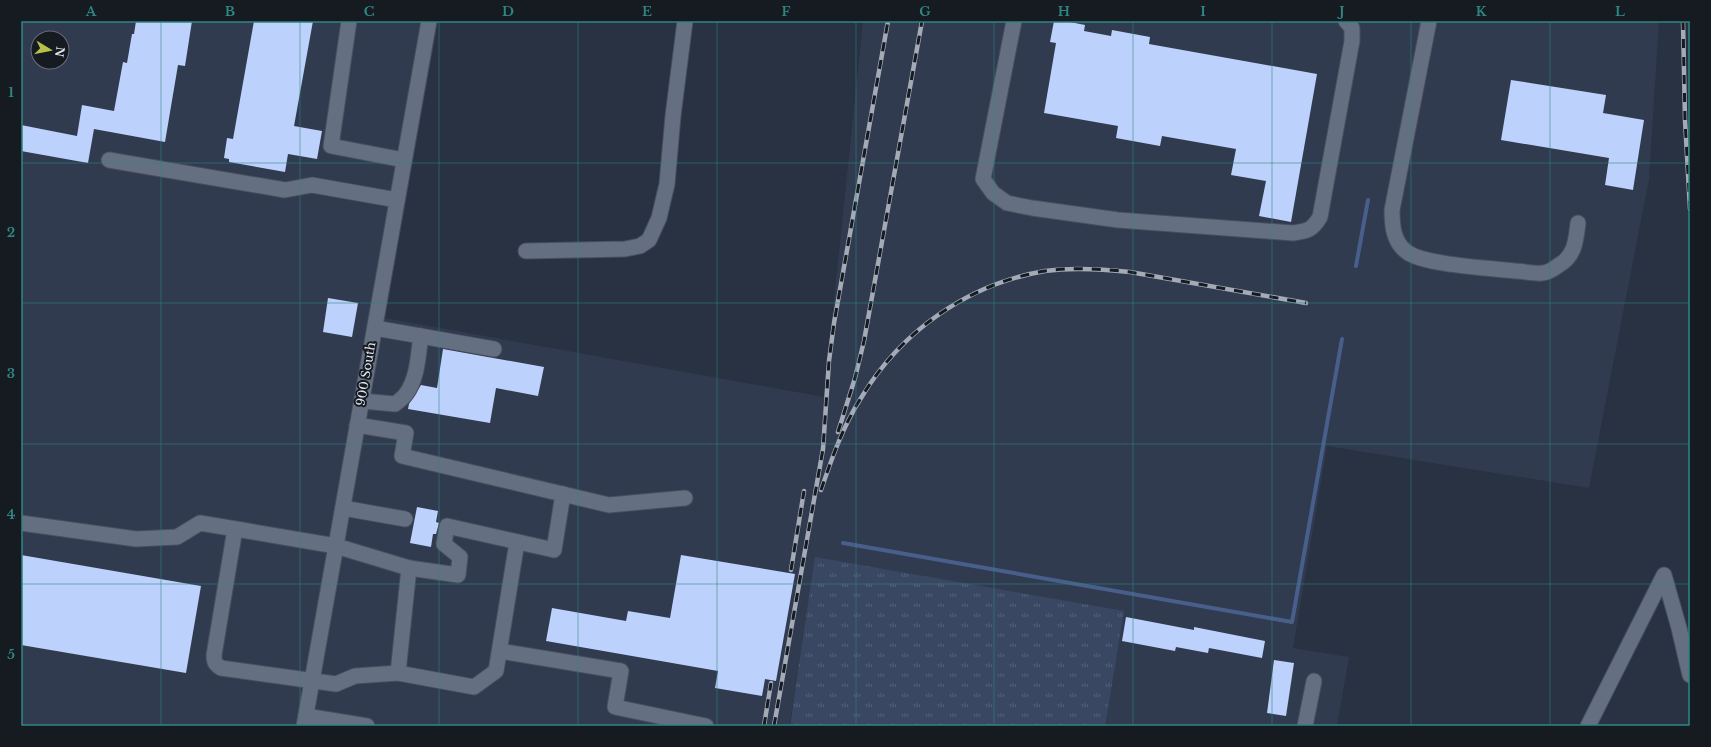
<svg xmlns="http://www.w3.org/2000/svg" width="1711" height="747" font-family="'Libre Baskerville',serif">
<defs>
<pattern id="grass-tufts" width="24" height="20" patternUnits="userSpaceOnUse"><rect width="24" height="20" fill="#394763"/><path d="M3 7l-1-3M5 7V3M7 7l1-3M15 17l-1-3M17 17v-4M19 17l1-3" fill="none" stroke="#55627a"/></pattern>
</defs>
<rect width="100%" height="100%" fill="#293242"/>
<!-- built -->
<path fill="#303b50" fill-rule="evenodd" d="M 21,21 L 438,21 L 385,318 L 824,397 L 863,21 L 1659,21 L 1649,179 L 1589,488 L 1327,446 L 1293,648 L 1349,657 L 1337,726 L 1101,726 L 817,569 L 789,726 L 21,726 ZM 38,38 L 62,38 L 62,62 L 38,62 Z"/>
<!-- grass -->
<polygon fill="url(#grass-tufts)" points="815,557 1124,611 1105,726 790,726"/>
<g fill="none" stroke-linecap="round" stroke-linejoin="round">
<!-- stream -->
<g stroke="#495f8b" stroke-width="4">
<polyline points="1356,266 1368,200"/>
<polyline points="843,543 1292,622 1342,339"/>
</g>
</g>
<!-- building -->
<g fill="#bcd1fb">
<polygon points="136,21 192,21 185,66 178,65 165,142 94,129 88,163 21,151 21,125 77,136 82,105 114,111 123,62 127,63 132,34 134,34"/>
<polygon points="254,21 313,21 294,126 322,131 317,159 288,154 285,172 229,162 229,159 224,158 227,138 233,139"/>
<polygon points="1054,21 1065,21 1085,25 1084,31 1111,36 1112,30 1150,37 1149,44 1317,74 1291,222 1259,216 1266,181 1231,175 1236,149 1162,136 1160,146 1116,138 1118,126 1044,113 1056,43 1050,42"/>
<polygon points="1511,80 1606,95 1603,113 1644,120 1633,190 1605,185 1609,158 1501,140"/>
<polygon points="328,298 358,303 352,337 323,332"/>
<polygon points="443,349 544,367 538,396 496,388 490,423 408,409 409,404 421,385 437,388"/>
<polygon points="417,507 438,511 436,522 439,523 436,534 433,534 431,547 410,543"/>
<polygon points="21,555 201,586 186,673 21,645"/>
<polygon points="681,555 795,574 776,681 765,679 762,696 715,688 718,671 546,641 552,608 626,621 628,611 670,618"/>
<polygon points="1126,617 1194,630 1194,627 1265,641 1262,658 1209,648 1208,653 1176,647 1175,651 1122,641"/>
<polygon points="1274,660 1294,663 1286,716 1267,713"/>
</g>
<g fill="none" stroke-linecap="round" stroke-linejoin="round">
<!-- minor casing -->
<g stroke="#484f5d" stroke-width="17">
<g id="minor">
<polyline points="349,21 331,146 404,160"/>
<path d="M 1014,21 L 983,179 L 993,193 L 1007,203 L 1032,208 L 1118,220 L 1293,233 C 1308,231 1312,230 1320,217 L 1352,41 L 1352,28 L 1346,21"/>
<path d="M 1429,21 L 1392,210 C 1392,225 1393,242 1407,252 C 1424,265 1491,268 1515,271 C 1523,271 1534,274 1542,273 C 1547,273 1555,268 1559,265 C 1575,256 1576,240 1578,223"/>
<polyline points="109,160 285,190 312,185 397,200"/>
<polyline points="526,251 625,249 640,246 649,240 659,218 667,184 673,116 685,21"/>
<polyline points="375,328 494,349"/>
<path d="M 362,401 L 395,404 C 399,401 403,398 406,394 C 418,378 418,354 421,336"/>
<polyline points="357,425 406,433 402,456 609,505 685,498"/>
<polyline points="343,508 405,519"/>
<path d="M 21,523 L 136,539 L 177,537 L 200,523 L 248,531 L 336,546 L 409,568 L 398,673 L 355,676 L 336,684 L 221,668 C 215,664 214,662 214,655 L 235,529"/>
<polyline points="409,568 458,575 460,557 444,544 447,526 554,550 563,494"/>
<polyline points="500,651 621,671 615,707 706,726"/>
<polyline points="398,673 474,687 496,671 517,542"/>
<polyline points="306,716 367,726"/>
<polyline points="304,726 429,21"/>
<polyline points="1305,726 1314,681"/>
<polyline points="1588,726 1664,575 1679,628 1690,675"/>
</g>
</g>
<!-- minor -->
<use href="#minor" stroke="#656f82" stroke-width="15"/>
<!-- rail casing -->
<g stroke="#a4abb8" stroke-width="4.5">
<g id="rail">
<polyline points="1683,21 1685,120 1690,209"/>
<polyline points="838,432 855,378 864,341 922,21"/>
<path d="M 821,490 C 832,458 843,426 861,398 C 901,331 968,284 1045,271 C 1073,267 1102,269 1130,272 L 1306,303"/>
<polyline points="791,570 804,491"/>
<polyline points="764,726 771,683"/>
<polyline points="774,726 823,449 829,361 834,323 888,21"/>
</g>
</g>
<!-- rail -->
<use href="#rail" stroke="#161a21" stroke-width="3" stroke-dasharray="9" stroke-linecap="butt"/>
</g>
<!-- grid -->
<path fill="none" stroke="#2e8782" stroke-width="1" stroke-opacity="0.55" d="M 161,21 L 161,726M 300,21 L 300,726M 439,21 L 439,726M 578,21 L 578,726M 717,21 L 717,726M 856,21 L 856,726M 994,21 L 994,726M 1133,21 L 1133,726M 1272,21 L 1272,726M 1411,21 L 1411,726M 1550,21 L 1550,726M 21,163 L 1690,163M 21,303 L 1690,303M 21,444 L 1690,444M 21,584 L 1690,584"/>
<g text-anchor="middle" stroke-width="4" stroke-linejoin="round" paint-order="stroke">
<!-- street labels -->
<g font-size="12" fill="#e1e7f2" stroke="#161a21">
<text transform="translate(366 374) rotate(-80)" y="4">900 South</text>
</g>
</g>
<!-- border -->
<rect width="1711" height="747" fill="none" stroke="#161a21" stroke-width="44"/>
<!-- north arrow -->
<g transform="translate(50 50) rotate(100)"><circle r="19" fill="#161a21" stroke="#676c75"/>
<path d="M0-3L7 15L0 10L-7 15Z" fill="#b7c148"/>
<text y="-6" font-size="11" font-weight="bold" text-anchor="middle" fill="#e1e7f2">N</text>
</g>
<rect x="22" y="22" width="1667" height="703" fill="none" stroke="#2e8782" stroke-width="1.5"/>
<g font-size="13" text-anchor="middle" font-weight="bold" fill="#2e8782">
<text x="91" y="16">A</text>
<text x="230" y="16">B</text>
<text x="369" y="16">C</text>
<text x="508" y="16">D</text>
<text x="647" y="16">E</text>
<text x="786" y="16">F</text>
<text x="925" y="16">G</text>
<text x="1064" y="16">H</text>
<text x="1203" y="16">I</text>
<text x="1342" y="16">J</text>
<text x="1481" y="16">K</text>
<text x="1620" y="16">L</text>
<text x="11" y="97">1</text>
<text x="11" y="237">2</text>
<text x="11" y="378">3</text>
<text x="11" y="519">4</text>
<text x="11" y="659">5</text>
</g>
</svg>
